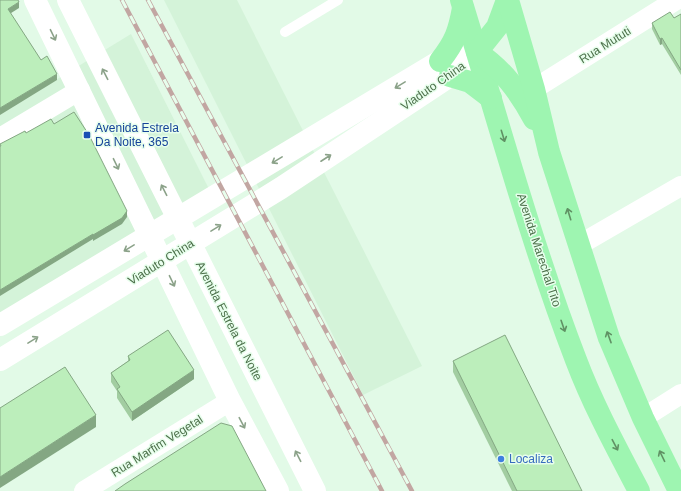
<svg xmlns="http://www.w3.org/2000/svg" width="681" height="491" font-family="Helvetica,sans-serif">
<rect width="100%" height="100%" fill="#e2fae7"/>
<!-- residential -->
<g fill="#d4f3d9">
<polygon points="164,0 237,0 422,366 363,395"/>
<polygon points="131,34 211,193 0,322 0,114"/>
</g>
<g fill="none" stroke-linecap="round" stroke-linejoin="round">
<!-- service -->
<polyline stroke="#fff" stroke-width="10" points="285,32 338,0"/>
<!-- minor -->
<g stroke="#fff" stroke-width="20">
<polyline points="534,89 676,0"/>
<polyline points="0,138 80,90"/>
<polyline points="579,245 681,186"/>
<polyline points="643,418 681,394"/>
<polyline points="84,491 230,401"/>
</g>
<!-- tertiary -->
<g stroke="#fff" stroke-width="22">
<polyline points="35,0 230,401 278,491"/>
<polyline points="68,0 315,491"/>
<polyline points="0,325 440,61 458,53"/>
<polyline points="0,360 281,188 450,76 477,52"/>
</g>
<!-- primary -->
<g stroke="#9ef5b1" stroke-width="22">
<path d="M 461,0 C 498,120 531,243 576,360 C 593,405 617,449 639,491"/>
<path d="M 507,0 L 497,27 L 477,52 C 503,70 519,91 534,119"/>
<polyline points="508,0 534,89 549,152 609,338 643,418 679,491"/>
<path d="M 440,61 C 455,42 459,31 463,8"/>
<polyline points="450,76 470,82 491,98"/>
</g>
<!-- rail casing -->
<g stroke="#c2a6a2" stroke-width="4.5">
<g id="rail">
<polyline points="122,0 382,491"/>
<polyline points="148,0 412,491"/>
</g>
</g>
<!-- rail -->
<use href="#rail" stroke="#e7feec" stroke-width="3" stroke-dasharray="9" stroke-linecap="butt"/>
</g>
<!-- wall -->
<g fill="#a2cda1">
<polygon points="681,14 681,75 662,44 660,45 652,29 652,23 674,18"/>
<polygon points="128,356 194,379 132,421 117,398 117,391 111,382 111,373 128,361"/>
<polygon points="453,361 582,491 512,491 453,372"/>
</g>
<!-- shaded-wall -->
<g fill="#84a783">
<polygon points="19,2 19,8 8,15 8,9"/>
<polygon points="662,38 662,44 660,45 660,39"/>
<polygon points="57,74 57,80 0,115 0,108"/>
<polygon points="127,211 127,217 122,224 93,241 93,235"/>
<polygon points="93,234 93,239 0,296 0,290"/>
<polygon points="194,370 194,379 132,421 132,412"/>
<polygon points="96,415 96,427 0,488 0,477"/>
</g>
<!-- building -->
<g fill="#bceebb" stroke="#84a783">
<polygon points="0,0 18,0 19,2 8,9 41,60 47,56 57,74 0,108"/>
<polygon points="670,12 674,18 681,14 681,70 662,38 660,39 652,23"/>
<polygon points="74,112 89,135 127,211 122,218 93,235 93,234 0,290 0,146 1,146 0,144 25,131 26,133 51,119 54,124"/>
<polygon points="168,330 194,370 132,412 117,389 120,387 111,373 130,360 128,356"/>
<polygon points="505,335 582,491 517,491 453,361"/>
<polygon points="65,367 96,415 0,477 0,408"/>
<polygon points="221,423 232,426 266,491 115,491 125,484"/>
</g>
<!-- one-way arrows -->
<defs><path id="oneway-shaft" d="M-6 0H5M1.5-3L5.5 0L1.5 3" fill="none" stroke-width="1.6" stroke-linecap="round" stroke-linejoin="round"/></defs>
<g stroke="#8ba289">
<use href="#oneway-shaft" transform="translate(53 35) rotate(64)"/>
<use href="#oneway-shaft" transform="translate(105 74) rotate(-117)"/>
<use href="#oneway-shaft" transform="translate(400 85) rotate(149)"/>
<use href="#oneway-shaft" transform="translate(326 158) rotate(-33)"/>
<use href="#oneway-shaft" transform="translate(277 160) rotate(149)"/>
<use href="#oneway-shaft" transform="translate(116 164) rotate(64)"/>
<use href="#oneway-shaft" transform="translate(164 190) rotate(-117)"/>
<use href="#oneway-shaft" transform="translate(216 228) rotate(-32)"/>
<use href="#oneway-shaft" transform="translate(129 248) rotate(149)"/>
<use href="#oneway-shaft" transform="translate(172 281) rotate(64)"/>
<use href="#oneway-shaft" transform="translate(33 340) rotate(-32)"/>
<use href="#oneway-shaft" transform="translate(242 423) rotate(62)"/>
<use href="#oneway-shaft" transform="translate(298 456) rotate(-117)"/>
</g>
<g stroke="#609164">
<use href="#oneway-shaft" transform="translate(503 136) rotate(73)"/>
<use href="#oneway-shaft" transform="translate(569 214) rotate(-107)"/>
<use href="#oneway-shaft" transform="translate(563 326) rotate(71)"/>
<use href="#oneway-shaft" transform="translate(609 337) rotate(-110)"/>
<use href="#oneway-shaft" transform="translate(615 445) rotate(62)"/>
<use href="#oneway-shaft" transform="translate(662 456) rotate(-116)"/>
</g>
<!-- markers -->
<rect fill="#1a4fb4" stroke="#e7feec" stroke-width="1.5" x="83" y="131" width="8" height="8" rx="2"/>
<circle fill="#3f7fe0" stroke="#e7feec" stroke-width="1.5" cx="501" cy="459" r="4"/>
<g text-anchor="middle" stroke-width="3" stroke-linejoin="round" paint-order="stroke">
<!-- street labels -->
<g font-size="12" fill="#4c704a" stroke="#e7feec">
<text transform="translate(605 45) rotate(-32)" y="4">Rua Mututi</text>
<text transform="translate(433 86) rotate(-35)" y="4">Viaduto China</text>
<text transform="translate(539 250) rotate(72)" y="4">Avenida Marechal Tito</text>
<text transform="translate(161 262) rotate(-32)" y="4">Viaduto China</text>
<text transform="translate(229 321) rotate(63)" y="4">Avenida Estrela da Noite</text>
<text transform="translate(157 446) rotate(-32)" y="4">Rua Marfim Vegetal</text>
</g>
<!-- transit labels -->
<g font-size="12" fill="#164399" stroke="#e7feec" text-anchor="start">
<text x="95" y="132">Avenida Estrela<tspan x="95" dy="14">Da Noite, 365</tspan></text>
</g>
<!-- shop labels -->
<g font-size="12" fill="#366cbe" stroke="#e7feec" text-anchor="start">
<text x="509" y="463">Localiza</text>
</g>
</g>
</svg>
